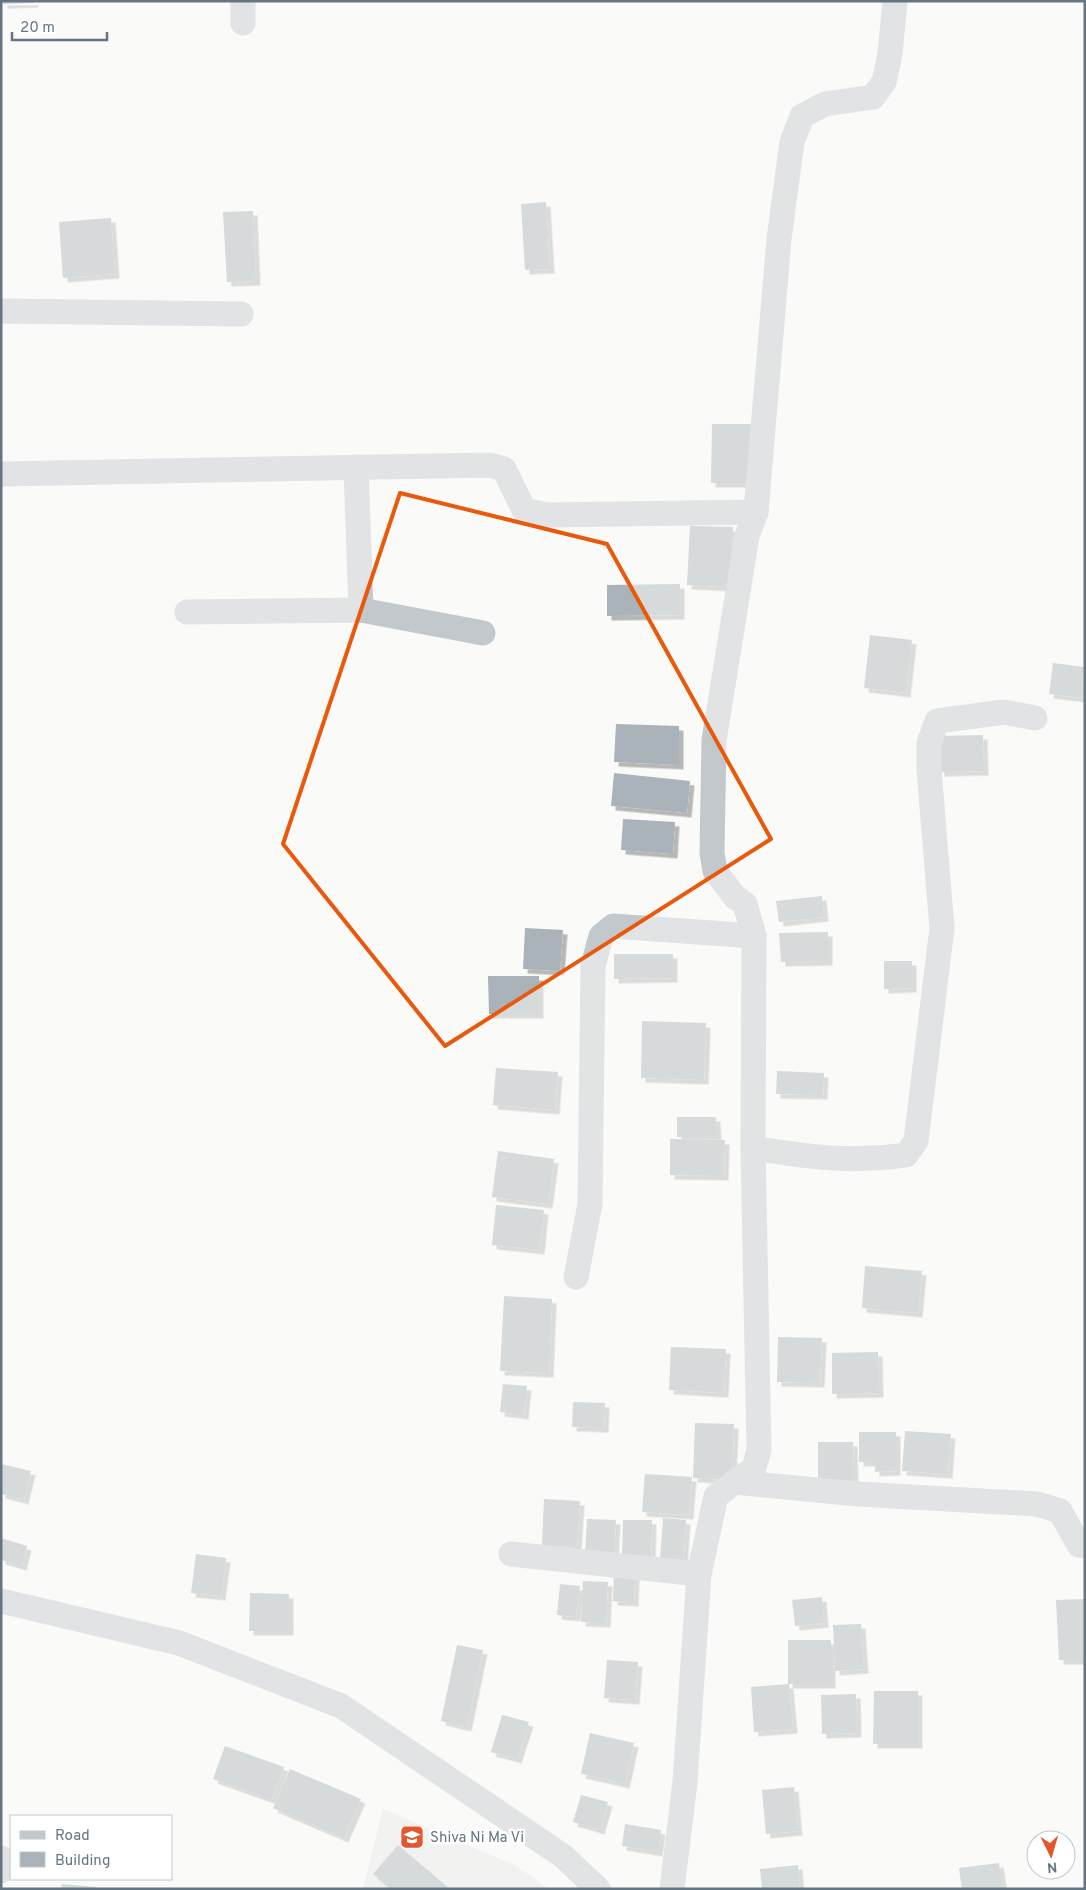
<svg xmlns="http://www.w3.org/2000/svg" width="1086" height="1890" font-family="Overpass,sans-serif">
<defs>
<filter id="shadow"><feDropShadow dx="4.5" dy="4.5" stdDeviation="0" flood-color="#0004"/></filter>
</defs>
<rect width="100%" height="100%" fill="#fafaf8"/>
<!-- built -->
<polygon fill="#e8e9e9" points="383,1809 515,1865 549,1889 363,1889"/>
<!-- building -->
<g fill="#aab3b9" filter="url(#shadow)">
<polygon points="3,1 34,1 34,3 3,4"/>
<polygon points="546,202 550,269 525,270 521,204"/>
<polygon points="253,211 256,281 227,282 223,212"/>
<polygon points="111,218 115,274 63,278 59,222"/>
<polygon points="712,424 757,424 757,483 711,483"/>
<polygon points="690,526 733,527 730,587 687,585"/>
<polygon points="680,584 680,615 607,616 607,585"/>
<polygon points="870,635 912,640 906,693 864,688"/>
<polygon points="1053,663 1084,667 1081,698 1049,694"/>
<polygon points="616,724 679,726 679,765 614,762"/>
<polygon points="983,735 984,771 940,772 939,736"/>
<polygon points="614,773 690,781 687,813 611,806"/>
<polygon points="623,819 675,822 673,854 621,850"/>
<polygon points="822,896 824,917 779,922 776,901"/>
<polygon points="525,928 563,930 560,971 523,969"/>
<polygon points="828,932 828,961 781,962 779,933"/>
<polygon points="614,954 673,954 673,978 614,979"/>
<polygon points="884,961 912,961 912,988 884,989"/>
<polygon points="488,976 539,976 539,1014 489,1014"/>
<polygon points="642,1021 706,1023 704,1080 641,1078"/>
<polygon points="496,1068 558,1072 555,1110 493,1105"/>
<polygon points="777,1071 824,1073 823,1095 776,1094"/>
<polygon points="677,1117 716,1117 717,1137 677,1137"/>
<polygon points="670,1139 725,1140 724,1176 670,1175"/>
<polygon points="498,1151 554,1159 548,1204 492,1197"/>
<polygon points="496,1205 544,1210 540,1250 492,1245"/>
<polygon points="865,1266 922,1271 918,1313 862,1308"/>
<polygon points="504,1296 552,1299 549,1373 500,1371"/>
<polygon points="778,1337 822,1338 820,1383 777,1382"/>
<polygon points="671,1347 726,1349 724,1393 669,1390"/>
<polygon points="878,1352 879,1393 832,1394 832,1353"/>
<polygon points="503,1384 527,1386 524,1415 500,1412"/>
<polygon points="573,1402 605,1403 604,1428 572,1427"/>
<polygon points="695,1423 734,1424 732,1480 693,1478"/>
<polygon points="905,1431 951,1434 948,1474 902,1471"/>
<polygon points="859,1432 896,1432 896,1471 875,1472 875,1462 859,1462"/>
<polygon points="818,1442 853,1442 854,1480 818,1480"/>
<polygon points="1,1464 31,1471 24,1500 1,1494"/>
<polygon points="645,1474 692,1477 689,1515 642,1512"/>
<polygon points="544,1499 580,1501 577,1547 542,1545"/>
<polygon points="663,1518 686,1520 683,1563 660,1561"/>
<polygon points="587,1519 616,1520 614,1557 585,1555"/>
<polygon points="623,1520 652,1520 651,1555 622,1555"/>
<polygon points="1,1538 27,1546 22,1566 1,1560"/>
<polygon points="196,1554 226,1558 221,1596 191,1593"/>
<polygon points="614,1573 635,1574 634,1602 613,1601"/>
<polygon points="583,1581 608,1582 606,1623 581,1622"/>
<polygon points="560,1584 580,1586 576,1617 557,1615"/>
<polygon points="250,1593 289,1594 289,1631 249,1631"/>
<polygon points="822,1597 824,1623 795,1626 792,1600"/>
<polygon points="1085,1599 1085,1660 1059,1660 1056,1600"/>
<polygon points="861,1624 864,1669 835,1671 833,1625"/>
<rect x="788" y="1640" width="43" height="44"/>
<polygon points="457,1645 483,1650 467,1727 441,1721"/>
<polygon points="607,1660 638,1662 635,1700 604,1698"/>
<polygon points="789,1684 793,1729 754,1732 751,1687"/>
<polygon points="874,1691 918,1691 918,1744 873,1744"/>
<polygon points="856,1694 857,1733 822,1734 821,1695"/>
<polygon points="502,1715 529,1722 517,1759 491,1752"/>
<polygon points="590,1733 634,1743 625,1784 581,1774"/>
<polygon points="225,1746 284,1767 272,1800 213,1779"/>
<polygon points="290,1769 361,1799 344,1838 273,1808"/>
<polygon points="794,1787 798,1831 766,1834 762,1790"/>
<polygon points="581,1795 608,1802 600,1830 573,1822"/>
<polygon points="625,1824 661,1830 658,1852 622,1846"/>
<polygon points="398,1845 450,1889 391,1889 373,1874"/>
<polygon points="999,1863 1003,1889 962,1889 959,1868"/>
<polygon points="798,1865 800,1889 762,1889 760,1869"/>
<polygon points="62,1884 96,1887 96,1889 61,1889"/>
</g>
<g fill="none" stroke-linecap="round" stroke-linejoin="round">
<!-- minor -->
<g stroke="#c3c8cc" stroke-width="25">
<polyline points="243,1 243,23"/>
<polyline points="1,311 241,314"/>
<polyline points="356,467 361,610"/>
<polyline points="1,474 490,465 504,469 524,510 547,515 756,512"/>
<polyline points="187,612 361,610 483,633"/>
<path d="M 753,1148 C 808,1157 850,1163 906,1155 L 916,1141 L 942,928 L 929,770 L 929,743 L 937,721 L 1004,712 L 1035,718"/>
<polyline points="576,1277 590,1204 593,966 601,936 613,926 754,936"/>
<polyline points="734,1482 858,1494 1037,1504 1060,1511 1079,1545 1085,1546"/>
<polyline points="511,1554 699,1574"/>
<polyline points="1,1601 179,1643 341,1706 563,1856 598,1889"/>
<polyline points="1,1858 1,1871"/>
<polyline points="672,1889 685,1782 699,1574 716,1496 754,1468 759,1450 753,1148 754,936 745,904 735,897 715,871 712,853 714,740 747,536 756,512 779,239 792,142 802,116 825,104 873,97 884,82 890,54 895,1"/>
</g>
</g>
<!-- marked area -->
<path d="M0 0H1086V1890H0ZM 400,493 L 607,544 L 771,839 L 445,1046 L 283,844 Z" fill="#fafaf8" fill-opacity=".55" fill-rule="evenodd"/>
<path fill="none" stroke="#e8590c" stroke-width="4" stroke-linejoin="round" d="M 400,493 L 607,544 L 771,839 L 445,1046 L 283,844 Z"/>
<!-- icons -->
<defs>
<g id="school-square" transform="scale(1.25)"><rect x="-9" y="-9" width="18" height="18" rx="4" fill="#e4572e" stroke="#fff"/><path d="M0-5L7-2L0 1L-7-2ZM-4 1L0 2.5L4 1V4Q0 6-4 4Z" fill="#fff"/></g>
</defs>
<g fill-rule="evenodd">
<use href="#school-square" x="412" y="1837"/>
</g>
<g text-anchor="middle" stroke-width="5" stroke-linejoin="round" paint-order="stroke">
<!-- poi labels -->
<g font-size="15" fill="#657683" stroke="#fff" text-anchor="start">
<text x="430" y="1842">Shiva Ni Ma Vi</text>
</g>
</g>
<!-- border -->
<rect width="1086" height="1890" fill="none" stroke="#657683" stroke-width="5"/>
<!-- legend -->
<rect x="10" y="1815" width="162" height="65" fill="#ffffff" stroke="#c1c8cd"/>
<rect x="20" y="1831" width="25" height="8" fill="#c3c8cc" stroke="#c1c8cd"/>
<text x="55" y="1840" font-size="15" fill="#657683">Road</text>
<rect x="20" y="1852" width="25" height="15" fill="#aab3b9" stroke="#c1c8cd"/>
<text x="55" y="1865" font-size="15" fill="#657683">Building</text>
<!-- north arrow -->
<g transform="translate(1051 1855) rotate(175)"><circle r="24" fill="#ffffff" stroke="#c1c8cd"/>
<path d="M0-4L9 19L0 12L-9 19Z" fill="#e4572e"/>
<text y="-8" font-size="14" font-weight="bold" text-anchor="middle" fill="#657683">N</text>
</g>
<!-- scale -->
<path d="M12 32v8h95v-8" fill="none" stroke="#657683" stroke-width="2.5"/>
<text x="20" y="32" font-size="15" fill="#657683" stroke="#ffffff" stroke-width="4" paint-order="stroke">20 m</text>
</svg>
